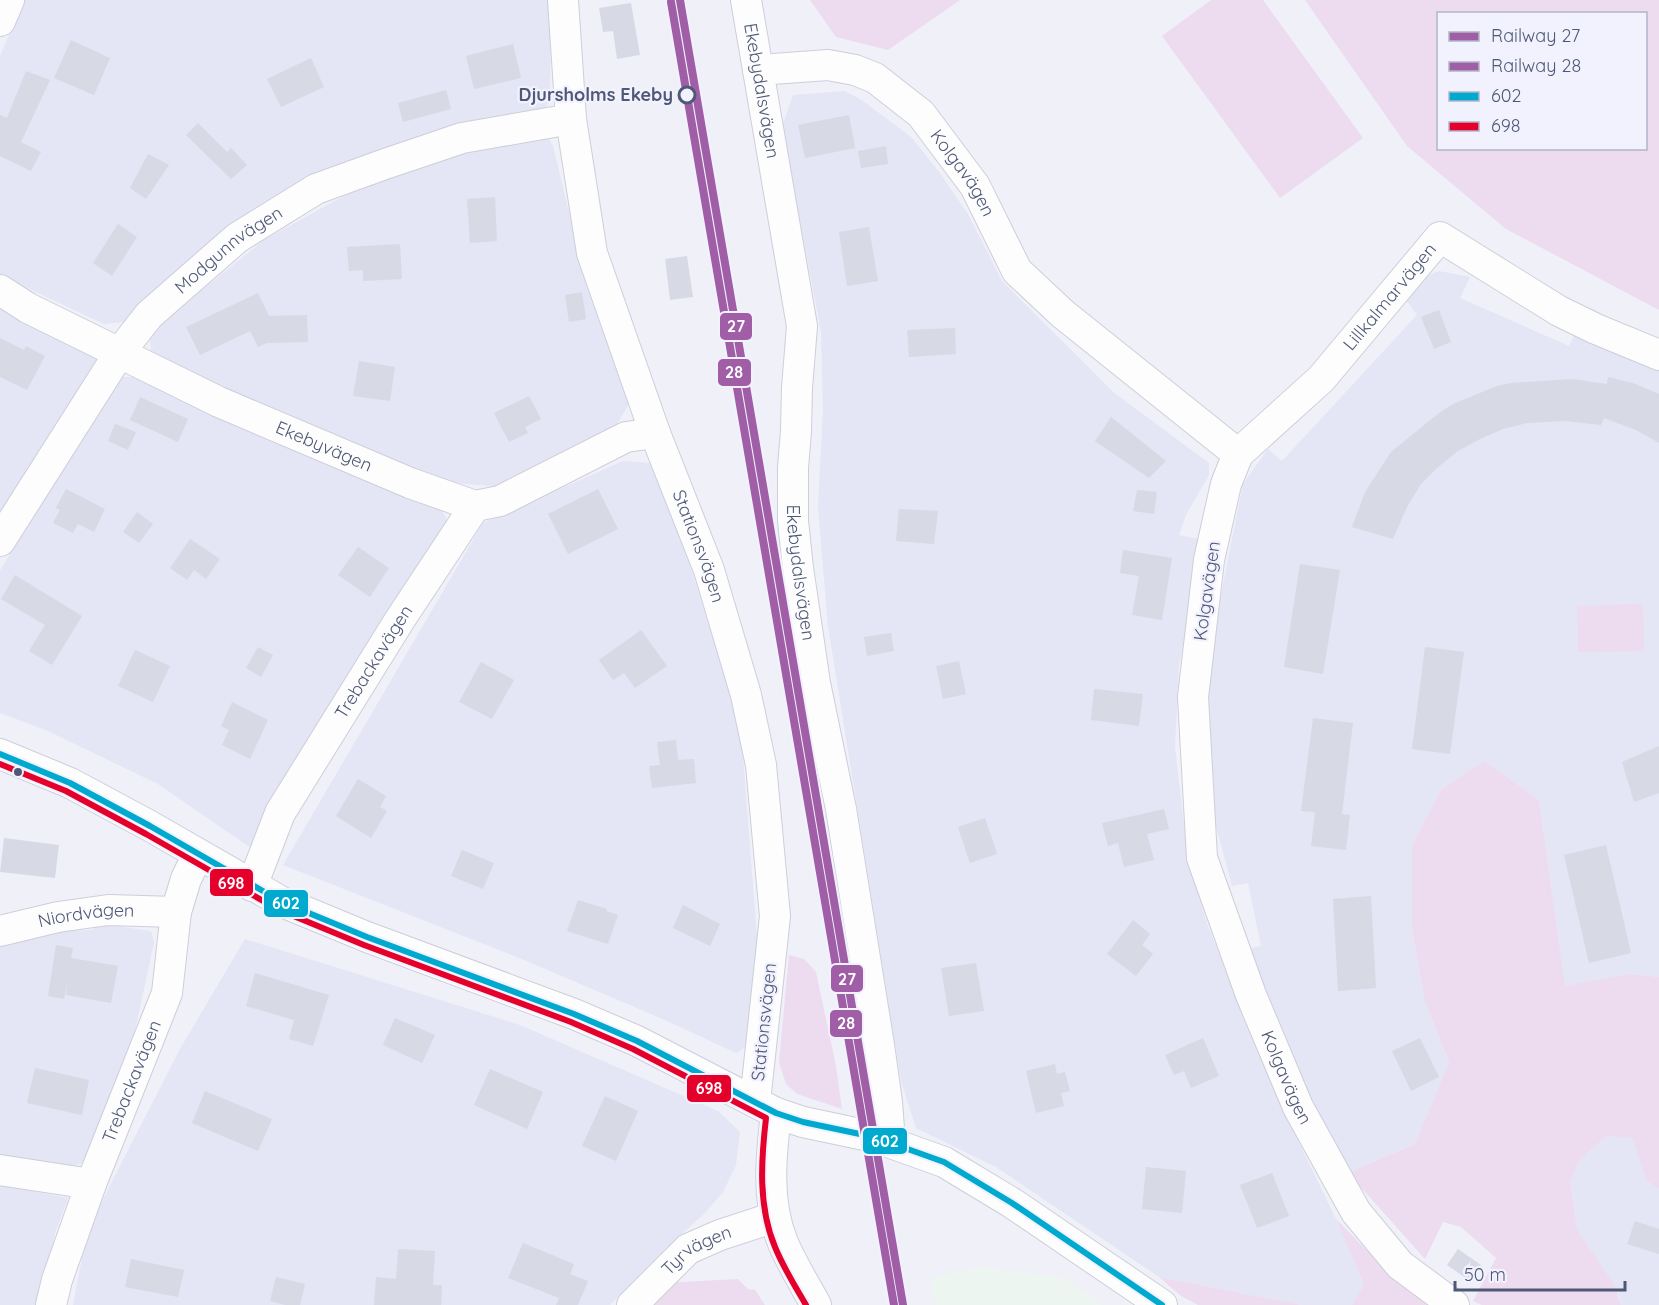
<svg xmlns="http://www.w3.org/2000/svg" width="1659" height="1305" font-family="Quicksand,sans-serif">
<rect width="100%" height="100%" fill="#f0f0f8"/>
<!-- residential -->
<g fill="#e4e5f5">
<polygon points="24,0 548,0 551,11 550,101 545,108 528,113 458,123 456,132 351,165 235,221 227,234 132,313 124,322 104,324 0,275 0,56"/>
<polygon points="845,91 863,101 911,137 939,172 968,214 1002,281 1113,392 1209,463 1209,475 1186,515 1179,535 1204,540 1179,666 1175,747 1187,851 1205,918 1244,1019 1302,1149 1336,1219 1364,1285 1352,1305 1302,1305 1159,1277 996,1167 916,1128 901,1081 828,626 818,506 823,410 821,331 782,127 793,95"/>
<polygon points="548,137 553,146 587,287 629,404 617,424 578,448 520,478 493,486 442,482 281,418 151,351 150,335 187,302 264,240 369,182 456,153"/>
<polygon points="1439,271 1470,277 1460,298 1569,346 1578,328 1659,367 1659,977 1630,974 1565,987 1539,800 1484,761 1441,790 1412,845 1412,929 1425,1002 1449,1062 1415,1144 1348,1173 1257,987 1246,949 1261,946 1248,883 1232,886 1209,800 1206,715 1220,600 1243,484 1268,449 1282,461 1417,315 1406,300 1422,278"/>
<polygon points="0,305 104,362 0,530"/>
<polygon points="114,377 137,377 346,472 441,508 451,528 267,859 158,784 48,731 0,713 0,571"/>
<polygon points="623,461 651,463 664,481 741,730 759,964 754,1042 736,1053 665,1020 517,957 283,865 483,523"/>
<polygon points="103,924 151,931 154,942 132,1045 83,1162 69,1168 0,1155 0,945 53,932 91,930"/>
<polygon points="245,939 520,1025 718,1111 740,1132 736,1165 723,1192 703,1215 666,1248 610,1305 73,1305 86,1237 100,1205 180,1049"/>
<polygon points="1606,1136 1634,1138 1646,1180 1659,1189 1659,1305 1621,1305 1619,1297 1577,1230 1570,1182 1578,1162"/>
<polygon points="0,1185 68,1198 55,1233 40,1305 0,1305"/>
</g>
<!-- education -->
<polygon fill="#ecf5ef" points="981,1267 1060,1277 1103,1305 935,1305 931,1278"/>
<!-- green -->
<g fill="#eddbf0" fill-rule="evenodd">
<polygon points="810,0 960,0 888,50 836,37"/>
<polygon points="1211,0 1263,0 1363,138 1280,198 1162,36"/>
<path d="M 1305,0 L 1659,0 L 1659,310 L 1506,229 L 1407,146 ZM 1438,14 L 1646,14 L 1646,148 L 1438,148 Z"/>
<polygon points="1643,604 1644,651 1578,652 1577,606"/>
<polygon points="1484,761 1539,800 1565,986 1630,974 1659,977 1659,1189 1646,1180 1633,1138 1606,1136 1578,1162 1570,1182 1577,1230 1613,1283 1621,1305 1482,1305 1473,1301 1496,1258 1461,1227 1443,1222 1425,1259 1348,1173 1415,1144 1449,1062 1425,1002 1412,929 1412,845 1441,790"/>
<polygon points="789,955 804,959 816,972 836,1066 842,1109 797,1094 786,1084 779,1062"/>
<polygon points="1336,1219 1391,1275 1431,1305 1352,1305 1364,1285"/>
<polygon points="1159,1277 1302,1305 1198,1305 1181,1296"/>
<polygon points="738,1279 748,1289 755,1290 765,1305 644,1305 663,1283"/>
</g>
<!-- building -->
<g fill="#d7d9e5">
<polygon points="631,3 640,55 617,59 613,31 603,32 599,8"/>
<polygon points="71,40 110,58 94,95 54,78"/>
<polygon points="513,44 521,78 474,89 466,56"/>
<polygon points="311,58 324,87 281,107 267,79"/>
<polygon points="26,71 50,80 21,142 41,152 31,171 0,156 0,115 7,118"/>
<polygon points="446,90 451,109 403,122 398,103"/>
<polygon points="849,115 855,148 805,158 798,125"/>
<polygon points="198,123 227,152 231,148 247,165 231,179 186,135"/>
<polygon points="886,146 888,164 861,168 858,151"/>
<polygon points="148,154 169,165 146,199 130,188"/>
<polygon points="495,197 497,241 470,243 467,199"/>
<polygon points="118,224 137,237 112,276 93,263"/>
<polygon points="869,227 878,281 847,286 839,232"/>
<polygon points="400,244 402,279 363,281 363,270 349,271 347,247"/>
<polygon points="687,256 693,297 670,300 665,259"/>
<polygon points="582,292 586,319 569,322 565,295"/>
<polygon points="258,293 269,316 307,315 308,342 267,343 258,347 250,331 200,355 186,327"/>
<polygon points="1439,310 1451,342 1434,349 1421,317"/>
<polygon points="955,328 956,354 909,357 907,330"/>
<polygon points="0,338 24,350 26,346 45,356 27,390 0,377"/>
<polygon points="359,361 395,367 390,401 353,396"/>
<polygon points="1608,377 1633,383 1659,394 1659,443 1636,430 1604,418 1601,425 1565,421 1527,423 1503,429 1480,439 1458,451 1437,468 1421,484 1407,507 1393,539 1352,527 1365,492 1391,452 1439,413 1453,404 1497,386 1511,383 1572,379 1607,384"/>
<polygon points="529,396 541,419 525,427 528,433 509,442 494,413"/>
<polygon points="140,397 188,419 178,442 130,420"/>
<polygon points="1111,417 1166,461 1149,478 1095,441"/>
<polygon points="115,424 136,432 128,450 108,441"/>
<polygon points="66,489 105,509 94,532 78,524 73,533 53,523 60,510 56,508"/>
<polygon points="598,489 618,529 568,554 548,514"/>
<polygon points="1137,490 1157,492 1154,514 1133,511"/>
<polygon points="899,509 938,511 934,544 896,541"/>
<polygon points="137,512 153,524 139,543 123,532"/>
<polygon points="190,539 220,559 206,579 194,570 187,580 170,568"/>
<polygon points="358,547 389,568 370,597 338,575"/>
<polygon points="1123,550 1172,558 1162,620 1132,615 1139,576 1120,573"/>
<polygon points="1300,564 1340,570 1323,674 1284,667"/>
<polygon points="15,575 82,616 52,665 29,651 45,625 1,599"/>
<polygon points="641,630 667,666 635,688 624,673 613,680 599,660"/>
<polygon points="891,633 894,651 867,656 864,637"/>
<polygon points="258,647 273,655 261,677 246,668"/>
<polygon points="1425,647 1464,652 1450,754 1412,749"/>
<polygon points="135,650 170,666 153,702 118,686"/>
<polygon points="959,661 966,694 943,699 936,666"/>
<polygon points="481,662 514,680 492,719 459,702"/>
<polygon points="1094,689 1143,694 1139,726 1091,720"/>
<polygon points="232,702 268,720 250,759 222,745 229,730 221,726"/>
<polygon points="1313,718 1353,723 1342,814 1350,815 1346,850 1311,846 1315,812 1301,811"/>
<polygon points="676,740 678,760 694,759 696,783 652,788 649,766 660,765 657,742"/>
<polygon points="1659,746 1659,793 1634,802 1622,762"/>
<polygon points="358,779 386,796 380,807 387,811 371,838 336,816"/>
<polygon points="1164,809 1169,829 1147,834 1154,860 1124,867 1118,843 1108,846 1102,823"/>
<polygon points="985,818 997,854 970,863 958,827"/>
<polygon points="4,838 59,845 55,878 0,872"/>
<polygon points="1606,845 1631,953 1589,963 1564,855"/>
<polygon points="462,850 494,863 483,889 451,876"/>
<polygon points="1371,896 1376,988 1338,991 1333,899"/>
<polygon points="578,900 607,909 606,911 618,915 608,944 567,931"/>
<polygon points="683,905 720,924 710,946 673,928"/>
<polygon points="1133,920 1150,934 1142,945 1153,954 1136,976 1107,954"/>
<polygon points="56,945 73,948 71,958 118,966 111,1003 66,995 68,979 64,999 48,996"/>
<polygon points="976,963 984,1011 949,1016 941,968"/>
<polygon points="255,973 329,995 313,1046 289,1039 294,1020 246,1006"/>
<polygon points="395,1018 435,1035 422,1063 383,1045"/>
<polygon points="1203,1038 1219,1076 1191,1088 1184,1071 1174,1075 1165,1055"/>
<polygon points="1420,1038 1439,1077 1411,1091 1392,1051"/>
<polygon points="1055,1064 1057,1074 1065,1072 1070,1091 1061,1093 1064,1106 1036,1113 1026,1071"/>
<polygon points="35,1068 89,1080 82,1115 27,1103"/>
<polygon points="490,1069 543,1092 527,1129 474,1105"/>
<polygon points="205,1091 272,1119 258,1151 192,1123"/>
<polygon points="605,1096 638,1111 616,1161 582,1146"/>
<polygon points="1146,1167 1186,1171 1182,1213 1142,1209"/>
<polygon points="1272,1173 1289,1216 1257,1228 1240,1185"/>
<polygon points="1635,1221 1659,1229 1659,1254 1627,1244"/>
<polygon points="523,1243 574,1264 570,1274 588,1281 578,1305 556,1305 559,1298 508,1278"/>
<polygon points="398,1249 435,1251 433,1285 442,1285 441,1305 374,1305 376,1277 396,1279"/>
<polygon points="1458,1249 1481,1265 1470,1281 1447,1265"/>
<polygon points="131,1259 184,1270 178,1297 125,1287"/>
<polygon points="276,1277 305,1284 300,1305 285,1305 270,1301"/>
</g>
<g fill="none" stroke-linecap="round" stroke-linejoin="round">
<!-- minor casing -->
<g stroke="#cdced9" stroke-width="32">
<g id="minor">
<path id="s1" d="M 563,0 L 571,119 L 592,253 L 655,433 L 709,570 L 746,695 L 761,765 L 775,916 L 755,1102"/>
<path id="s2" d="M 746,0 L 802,326 L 797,388 L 796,431 L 793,468 L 793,521 L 798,568 L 815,683 L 841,809 L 879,1045 L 887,1102 L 890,1142"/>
<polyline points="0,21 9,0"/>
<path id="s3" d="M 758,70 L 828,65 L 855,70 L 875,78 L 921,114 L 975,186 L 1017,271 L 1063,314 L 1238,454 L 1226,484 L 1209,560 L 1193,697 L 1202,858 L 1251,995 L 1298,1107 L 1356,1212 L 1400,1265 L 1454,1305"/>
<path id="s4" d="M 0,290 L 28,308 L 219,402 L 410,483 L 475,506 L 500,501 L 626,437 L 655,433"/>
<path id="s5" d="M 1238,454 L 1321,379 L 1440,237 L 1559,311 L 1596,329 L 1659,355"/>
<path id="s6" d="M 0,541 L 120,352 L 149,315 L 237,238 L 316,189 L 385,164 L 462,138 L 571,119"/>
<polyline points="0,754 70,783 150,826 282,902 367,937 574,1014 637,1041 776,1113 803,1122 874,1137 944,1162 1012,1203 1162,1305"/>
<path id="s7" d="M 252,886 L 280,813 L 399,621 L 475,506"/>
<path id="s8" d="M 0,931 L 58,917 L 108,910 L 176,912"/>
<path d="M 776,1113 C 771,1156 766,1201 783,1243 C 792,1264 805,1285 816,1305"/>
<polyline points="0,1170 91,1184"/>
<path id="s9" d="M 51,1305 L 57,1280 L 91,1184 L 167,993 L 176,912 L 186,879 L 198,854"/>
<path id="s10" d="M 632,1305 L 688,1249 L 720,1235 L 775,1217"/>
</g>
</g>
<!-- minor -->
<use href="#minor" stroke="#fdfdfe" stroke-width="30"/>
<!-- bus-1 casing -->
<g stroke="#f2f2fe" stroke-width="10">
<polyline id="bus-1" points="0,754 70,783 150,826 282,902 367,937 574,1014 637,1041 776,1113 803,1122 874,1137 944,1162 1012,1203 1162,1305"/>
</g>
<!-- bus-2 casing -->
<g stroke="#f2f2fe" stroke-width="10">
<path id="bus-2" d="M 0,764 L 66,791 L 146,834 L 279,910 L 364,945 L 571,1022 L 633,1049 L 766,1118 C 761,1161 758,1206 775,1247 C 783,1267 795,1286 806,1305"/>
</g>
<!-- bus-1 -->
<use href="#bus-1" stroke="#00a9ce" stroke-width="6"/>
<!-- bus-2 -->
<use href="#bus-2" stroke="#e4002b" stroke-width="6"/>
<!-- rail-1 casing -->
<g stroke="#f2f2fe" stroke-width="12">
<polyline id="rail-1" points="680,0 903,1305"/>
</g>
<!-- rail-2 casing -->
<g stroke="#f2f2fe" stroke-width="12">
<polyline id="rail-2" points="671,2 894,1305"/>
</g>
<!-- rail-1 -->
<use href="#rail-1" stroke="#a05ea6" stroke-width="8"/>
<!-- rail-2 -->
<use href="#rail-2" stroke="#a05ea6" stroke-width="8"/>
</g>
<!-- markers -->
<circle fill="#f2f2fe" stroke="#4f5977" stroke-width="3" cx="687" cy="95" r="8"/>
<circle fill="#4f5977" stroke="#f2f2fe" stroke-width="2" cx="18" cy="772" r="5"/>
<g text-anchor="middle" stroke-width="4.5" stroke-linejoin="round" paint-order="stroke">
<!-- street labels -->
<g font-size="18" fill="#4f5977" stroke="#f2f2fe">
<text dy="6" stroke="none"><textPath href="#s2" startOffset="92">Ekebydalsvägen</textPath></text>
<text dy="6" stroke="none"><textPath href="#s3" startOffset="250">Kolgavägen</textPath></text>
<text dy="6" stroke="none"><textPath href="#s6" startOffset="374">Modgunnvägen</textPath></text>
<text dy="6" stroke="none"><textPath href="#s5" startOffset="219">Lillkalmarvägen</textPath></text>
<text dy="6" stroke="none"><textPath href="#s4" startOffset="360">Ekebyvägen</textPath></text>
<text dy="6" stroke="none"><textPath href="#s1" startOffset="567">Stationsvägen</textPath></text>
<text dy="6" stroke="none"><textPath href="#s2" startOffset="578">Ekebydalsvägen</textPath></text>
<text transform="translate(1207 591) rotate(-82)" y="6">Kolgavägen</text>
<text dy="6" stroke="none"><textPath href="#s7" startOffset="256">Trebackavägen</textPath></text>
<text dy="6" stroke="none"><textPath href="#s8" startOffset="88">Niordvägen</textPath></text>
<text transform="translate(764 1022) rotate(-84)" y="6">Stationsvägen</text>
<text dy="6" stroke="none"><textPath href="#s3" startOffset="1294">Kolgavägen</textPath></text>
<text dy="6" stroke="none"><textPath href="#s9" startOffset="238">Trebackavägen</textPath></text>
<text dy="6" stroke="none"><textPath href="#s10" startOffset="86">Tyrvägen</textPath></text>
</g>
<!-- stop labels -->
<g font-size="18" font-weight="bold" fill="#4f5977" stroke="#f2f2fe" text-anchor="end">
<text x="673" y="101">Djursholms Ekeby</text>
</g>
</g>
<g stroke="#f2f2fe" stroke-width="2">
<rect x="719" y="312" width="34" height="29" rx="6" fill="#a05ea6"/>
<rect x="717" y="358" width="35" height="29" rx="6" fill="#a05ea6"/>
<rect x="209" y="868" width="45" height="29" rx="6" fill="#e4002b"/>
<rect x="263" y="889" width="46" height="29" rx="6" fill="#00a9ce"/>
<rect x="830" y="964" width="34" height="29" rx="6" fill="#a05ea6"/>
<rect x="829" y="1009" width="34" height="29" rx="6" fill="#a05ea6"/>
<rect x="686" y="1074" width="46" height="29" rx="6" fill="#e4002b"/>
<rect x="862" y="1127" width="46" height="28" rx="6" fill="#00a9ce"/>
</g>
<g font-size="16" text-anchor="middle" font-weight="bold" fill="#fff">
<text x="736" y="332">27</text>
<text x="734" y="378">28</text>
<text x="231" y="889">698</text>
<text x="286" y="909">602</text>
<text x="847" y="985">27</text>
<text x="846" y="1029">28</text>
<text x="709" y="1094">698</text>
<text x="885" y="1147">602</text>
</g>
<!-- legend -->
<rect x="1437" y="12" width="210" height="138" fill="#f2f2fe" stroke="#b1b5c8" stroke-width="1.5"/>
<rect x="1449" y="32" width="30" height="9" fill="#a05ea6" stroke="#b1b5c8" stroke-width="1.5"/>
<text x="1491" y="42" font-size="18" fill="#4f5977">Railway 27</text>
<rect x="1449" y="62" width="30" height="9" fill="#a05ea6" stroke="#b1b5c8" stroke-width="1.5"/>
<text x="1491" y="72" font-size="18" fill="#4f5977">Railway 28</text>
<rect x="1449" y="92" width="30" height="9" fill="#00a9ce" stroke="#b1b5c8" stroke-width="1.5"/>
<text x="1491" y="102" font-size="18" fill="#4f5977">602</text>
<rect x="1449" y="122" width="30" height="9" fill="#e4002b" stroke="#b1b5c8" stroke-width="1.5"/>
<text x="1491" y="132" font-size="18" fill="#4f5977">698</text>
<!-- scale -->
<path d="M1455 1281v9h170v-9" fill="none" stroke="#4f5977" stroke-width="3"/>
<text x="1464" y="1281" font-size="18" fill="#4f5977" stroke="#f2f2fe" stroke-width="4.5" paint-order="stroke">50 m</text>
</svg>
